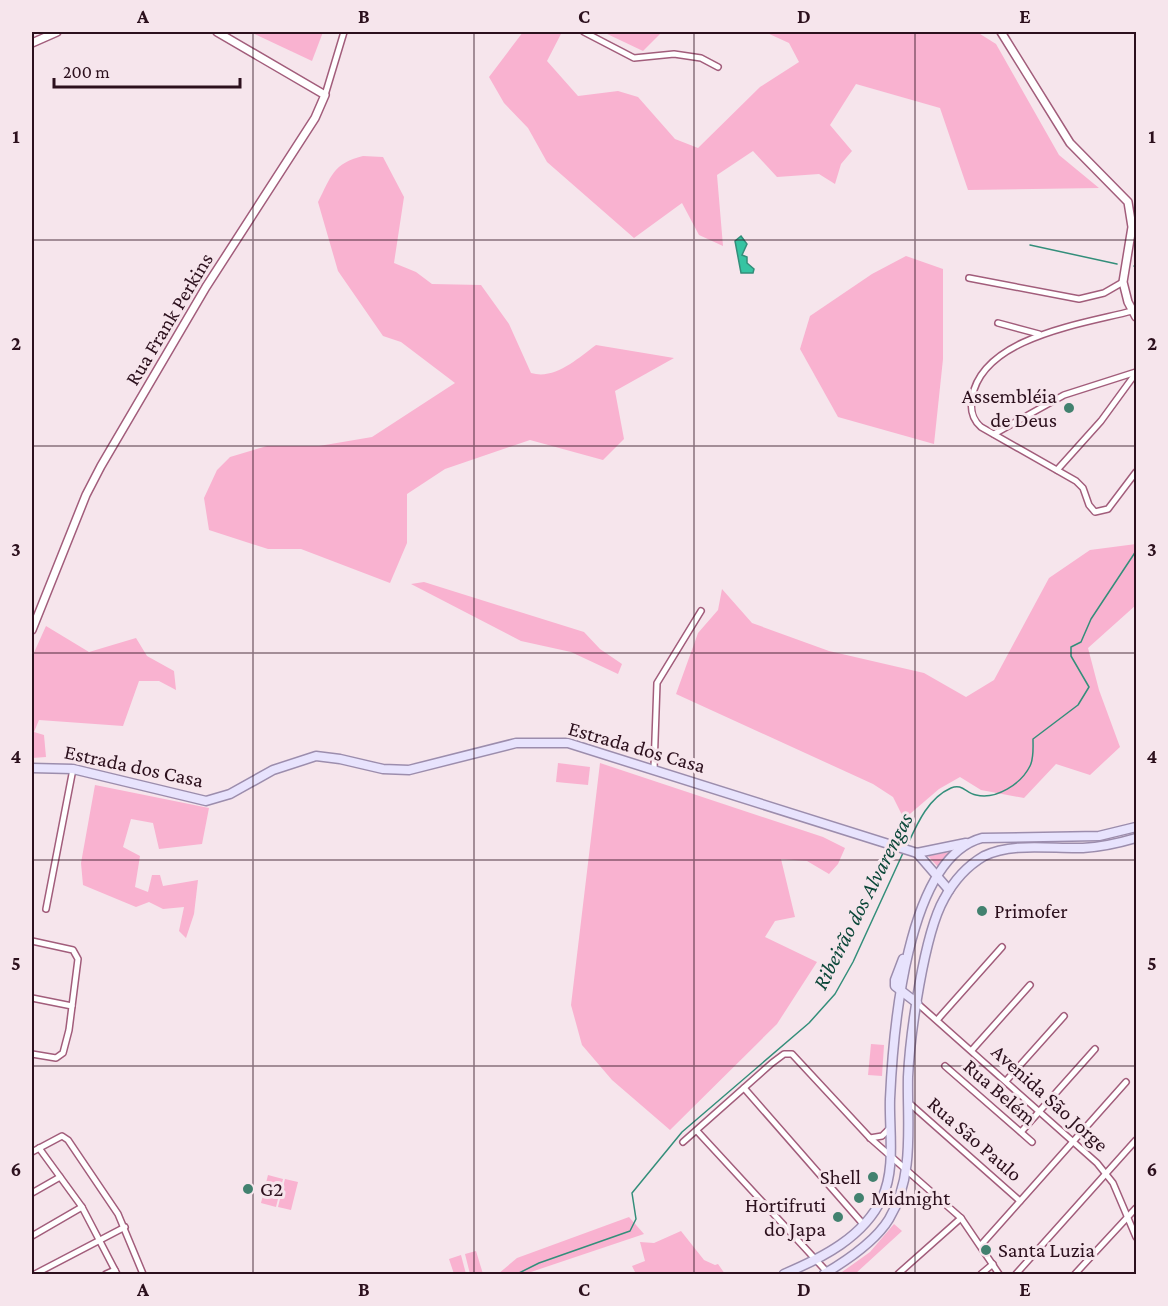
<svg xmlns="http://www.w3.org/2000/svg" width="1168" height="1306" font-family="'Crimson Pro',serif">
<rect width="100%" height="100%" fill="#f6e5ec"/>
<!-- green -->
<g fill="#f9b2d0">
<polygon points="250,32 323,32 312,61"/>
<polygon points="523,32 562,32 547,61 578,96 618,91 638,97 675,139 698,148 760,87 799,62 789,43 765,32 977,32 996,44 1059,155 1099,188 968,190 940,108 856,84 830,125 852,151 841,164 835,184 819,174 777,177 753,151 717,175 723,246 699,235 682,203 634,238 547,162 528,128 504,103 489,77"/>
<polygon points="603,32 662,32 643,51"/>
<path d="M 363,156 L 383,157 L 404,197 L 394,263 L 416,272 L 432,284 L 481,285 L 509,324 L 531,373 C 555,380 577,359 596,345 L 674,358 L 615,391 L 624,439 L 603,460 L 530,440 L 445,469 L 407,494 L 407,543 L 390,583 L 301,549 L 268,549 L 209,530 L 204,498 L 217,470 L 230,457 L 267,446 L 319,446 L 372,437 L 455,383 L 401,342 L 383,336 L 338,271 L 318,202 C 331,177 333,163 363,156 Z"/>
<polygon points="906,256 943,269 943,359 934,444 838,417 800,349 810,316 872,274"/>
<polygon points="1136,544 1136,605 1088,648 1099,690 1120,747 1090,775 1056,764 1024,798 981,790 960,777 939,789 904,819 893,797 873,784 676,694 698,633 718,610 722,589 752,623 829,651 924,673 966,697 994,680 1049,578 1090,550"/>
<polygon points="424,582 584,632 600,649 622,664 618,674 571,652 521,641 411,584"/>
<polygon points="46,626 89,652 136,638 147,656 174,671 176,690 159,681 139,681 123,726 39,720 34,732 44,735 46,757 32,758 32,657"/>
<polygon points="558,763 590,767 588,785 556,782"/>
<polygon points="600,763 823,837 845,848 838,864 829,874 807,861 781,859 795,917 775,921 765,937 817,962 777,1024 670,1130 612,1080 582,1045 571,1005"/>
<polygon points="95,785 209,808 202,844 159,849 153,823 131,819 123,847 140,856 135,887 148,892 152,875 160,875 163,886 198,880 194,914 186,938 179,931 184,907 163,909 149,902 136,907 83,885 81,863"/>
<polygon points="950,852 938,867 928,856"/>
<polygon points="871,1044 884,1045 882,1076 868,1075"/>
<polygon points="268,1175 283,1179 276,1207 261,1203"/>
<polygon points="285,1179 298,1182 291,1210 278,1207"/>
<polygon points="629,1217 644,1234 525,1274 498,1274 517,1258"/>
<polygon points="894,1224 902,1231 855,1274 844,1274 842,1272 870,1252"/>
<polygon points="681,1231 704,1260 715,1265 718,1264 725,1274 636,1274 632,1266 645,1261 640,1242 654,1243"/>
<polygon points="476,1251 483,1274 470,1274 465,1254"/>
<polygon points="461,1255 466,1274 454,1274 449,1259"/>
</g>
<!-- water -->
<polygon fill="#36c4a2" stroke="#338e7a" stroke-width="1.5" points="741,236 747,244 742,255 747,257 747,263 754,269 753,273 741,273 735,241"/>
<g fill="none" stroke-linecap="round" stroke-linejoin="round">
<!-- stream -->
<g stroke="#338e7a" stroke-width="1.5">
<polyline points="1030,245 1117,264"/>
<polyline points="1134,266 1136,268"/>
<path d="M 907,846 C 917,824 928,798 951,788 C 962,783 966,793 976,795 C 996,800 1021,784 1030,766 C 1034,758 1033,748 1033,739 L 1078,705 L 1089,687 L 1071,656 L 1071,647 L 1081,642 L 1091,619 L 1136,551"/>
<polyline points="517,1274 539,1263 630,1231 636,1219 632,1193 682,1132 809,1023 835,994 853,962 903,853"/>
</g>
<!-- minor casing -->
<g stroke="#a25d7b" stroke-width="8">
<g id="minor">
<polyline points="584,32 634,58 674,54 701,58 718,67"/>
<polyline points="325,95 344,32"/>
<polyline points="969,278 1079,299 1104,293 1123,282"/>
<path d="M 1132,311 C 1083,324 982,337 972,398 C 970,410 972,419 981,427 L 1076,481 L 1083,488 L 1089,505 L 1095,512 L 1108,509 L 1136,472"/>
<polyline points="998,323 1039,334"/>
<polyline points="994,434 1064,395 1136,372"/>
<polyline points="1057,470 1101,421 1136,373"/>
<polyline points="654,768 657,683 701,611"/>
<polyline points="46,909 73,769"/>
<polyline points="32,941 73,950 78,959 69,1030 63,1053 56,1058 32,1054"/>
<polyline points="32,998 72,1006"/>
<polyline points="917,1003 1097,1163 1113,1183 1136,1237"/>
<polyline points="938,1019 1002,947"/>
<polyline points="972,1050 1030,985"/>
<polyline points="945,1066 1032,1142"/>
<polyline points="1006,1081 1064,1016"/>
<polyline points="744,1088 863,1224"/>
<polyline points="908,1102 1020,1201"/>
<polyline points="697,1131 828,1273"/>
<polyline points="1021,1132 1095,1049"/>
<polyline points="870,1138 882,1136 889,1129"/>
<polyline points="683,1142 772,1063 784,1054 792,1054 870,1138 961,1218 999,1274"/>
<polyline points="39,1148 82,1207 117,1274"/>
<polyline points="32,1152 62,1136 68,1140 118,1214 143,1274"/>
<polyline points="32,1193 60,1177"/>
<polyline points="32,1236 82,1207"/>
<polyline points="981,1245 1126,1082"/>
<polyline points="35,1274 125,1227"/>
<polyline points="106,1274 115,1270"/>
<polyline points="898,1274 961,1218"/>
<polyline points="981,1274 993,1264"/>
<polyline points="1016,1274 1136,1140"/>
<polyline points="1075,1274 1136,1208"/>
</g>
</g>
<!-- tertiary casing -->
<g stroke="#a25d7b" stroke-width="10">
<g id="tertiary">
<polyline points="1001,32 1070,143 1128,202 1132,227 1123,282 1128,302 1136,317"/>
<polyline points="32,43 57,32"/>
<polyline points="32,630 86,495 101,466 206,287 315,118 325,95 217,32"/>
</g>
</g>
<!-- primary casing -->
<g stroke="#9c8dad" stroke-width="11">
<g id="primary">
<polyline points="32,768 73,769 206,801 230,794 273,770 316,756 340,759 383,769 409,770 516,743 568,743 917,853 966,843"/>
<polyline points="917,853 949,890"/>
<polyline points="903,959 895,980 895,986 917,1003"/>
<path d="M 784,1274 C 822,1258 864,1237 882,1198 C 896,1169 889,1130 890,1099 C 893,1033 906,858 982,838 L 1099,836 L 1136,827"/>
<path d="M 824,1274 C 846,1261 875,1242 889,1219 C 915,1176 907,1124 908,1077 C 910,1035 924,934 944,899 C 953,882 967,866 984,856 C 1012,842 1052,849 1083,848 C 1101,847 1119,843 1136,838"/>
</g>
</g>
<!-- minor -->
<use href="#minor" stroke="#fff" stroke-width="5"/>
<!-- tertiary -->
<use href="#tertiary" stroke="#fff" stroke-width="7"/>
<!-- primary -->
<use href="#primary" stroke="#e8e3fd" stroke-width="8"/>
</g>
<!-- grid -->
<path fill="none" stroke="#2c101d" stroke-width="1.5" stroke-opacity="0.55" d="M 253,32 L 253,1274M 474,32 L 474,1274M 694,32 L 694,1274M 915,32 L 915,1274M 32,240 L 1136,240M 32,446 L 1136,446M 32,653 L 1136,653M 32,860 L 1136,860M 32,1066 L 1136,1066"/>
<!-- markers -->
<g fill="#42816f" stroke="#f6e5ec" stroke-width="2">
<circle cx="1069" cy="408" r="6"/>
<circle cx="982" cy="911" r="6"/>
<circle cx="873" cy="1177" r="6"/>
<circle cx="248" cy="1189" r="6"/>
<circle cx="859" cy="1198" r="6"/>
<circle cx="838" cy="1217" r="6"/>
<circle cx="986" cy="1250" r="6"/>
</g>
<g text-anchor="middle" stroke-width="6" stroke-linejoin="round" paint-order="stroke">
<!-- street labels -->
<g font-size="21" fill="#2c101d" stroke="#f6e5ec">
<text transform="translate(169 319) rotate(-59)" y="7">Rua Frank Perkins</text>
<text transform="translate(637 747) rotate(16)" y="7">Estrada dos Casa</text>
<text transform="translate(134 766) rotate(12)" y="7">Estrada dos Casa</text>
<text transform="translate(1000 1092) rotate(41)" y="7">Rua Belém</text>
<text transform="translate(1050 1098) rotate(42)" y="7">Avenida São Jorge</text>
<text transform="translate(975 1139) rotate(41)" y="7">Rua São Paulo</text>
</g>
<!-- poi labels -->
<g font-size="21" fill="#2c101d" stroke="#f6e5ec" text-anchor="start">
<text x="1057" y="403" text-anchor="end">Assembléia<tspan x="1057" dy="24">de Deus</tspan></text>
<text x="994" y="918">Primofer</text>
<text x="861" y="1184" text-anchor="end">Shell</text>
<text x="260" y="1196">G2</text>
<text x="871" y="1205">Midnight</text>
<text x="826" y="1212" text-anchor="end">Hortifruti<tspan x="826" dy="24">do Japa</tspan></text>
<text x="998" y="1257">Santa Luzia</text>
</g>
<!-- water labels -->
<g font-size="22" font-style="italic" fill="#0c4739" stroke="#f6e5ec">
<text transform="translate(862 901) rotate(-63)" y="8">Ribeirão dos Alvarengas</text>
</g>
</g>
<!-- border -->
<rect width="1168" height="1306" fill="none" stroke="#f6e5ec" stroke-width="66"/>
<!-- scale -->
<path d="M54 78v9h186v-9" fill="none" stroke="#2c101d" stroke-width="3"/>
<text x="63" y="78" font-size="18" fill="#2c101d" stroke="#f6e5ec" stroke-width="4.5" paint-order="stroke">200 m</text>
<rect x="33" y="33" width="1102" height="1240" fill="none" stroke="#2c101d" stroke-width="2"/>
<g font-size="20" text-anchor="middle" font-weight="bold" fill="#2c101d">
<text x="143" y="23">A</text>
<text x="364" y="23">B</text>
<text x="584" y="23">C</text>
<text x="804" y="23">D</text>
<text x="1025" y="23">E</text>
<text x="16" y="143">1</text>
<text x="1152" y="143">1</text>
<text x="16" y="350">2</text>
<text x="1152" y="350">2</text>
<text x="16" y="556">3</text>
<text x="1152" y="556">3</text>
<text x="16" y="763">4</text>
<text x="1152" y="763">4</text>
<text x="16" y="970">5</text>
<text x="1152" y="970">5</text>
<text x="16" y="1176">6</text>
<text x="1152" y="1176">6</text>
<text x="143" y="1296">A</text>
<text x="364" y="1296">B</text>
<text x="584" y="1296">C</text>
<text x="804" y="1296">D</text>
<text x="1025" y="1296">E</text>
</g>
</svg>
